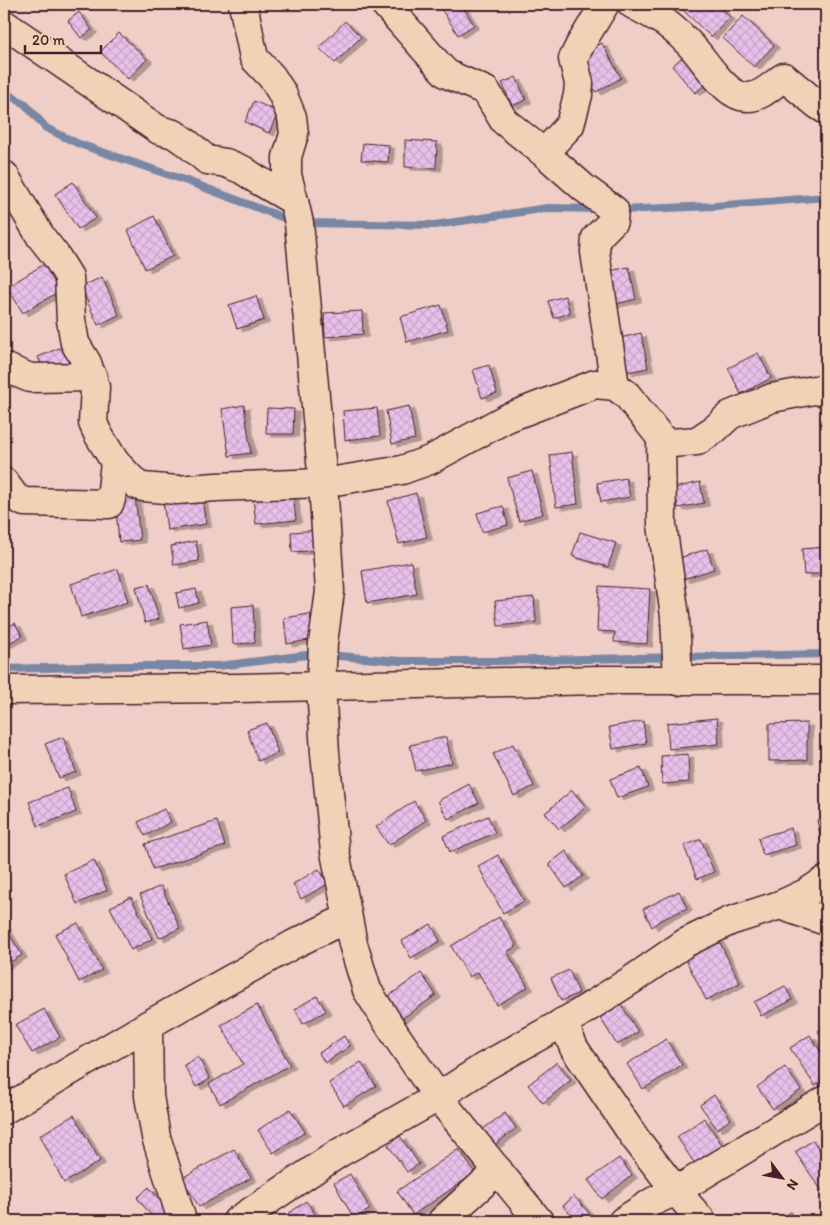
<svg xmlns="http://www.w3.org/2000/svg" width="830" height="1225" font-family="Itim,sans-serif">
<defs>
<pattern id="building-cross-hatch" width="8" height="8" patternUnits="userSpaceOnUse" patternTransform="scale(1.25)"><rect width="8" height="8" fill="#e8c1ea"/><path d="M0 0l8 8M0 8l8-8" fill="none" stroke="#c8a5c9"/></pattern>
<filter id="shadow"><feDropShadow dx="5.5" dy="3" stdDeviation="0" flood-color="#0004"/></filter>
</defs>
<rect width="100%" height="100%" fill="#eecec6"/>
<filter id="ink" filterUnits="userSpaceOnUse"><feTurbulence type="fractalNoise" baseFrequency=".02" numOctaves="2"/><feDisplacementMap in="SourceGraphic" scale="10" xChannelSelector="R" yChannelSelector="G"/><feConvolveMatrix kernelMatrix="1 2 1 2 8 2 1 2 1" color-interpolation-filters="sRGB"/></filter>
<g filter="url(#ink)">
<g fill="none" stroke-linecap="round" stroke-linejoin="round">
<!-- stream -->
<g stroke="#7987a5" stroke-width="8">
<polyline points="4,92 25,104 46,128 79,144 187,181 292,221"/>
<polyline points="619,210 715,206 826,197"/>
<polyline points="303,223 435,225 547,208 600,209"/>
<polyline points="4,669 120,666 219,666 315,654 400,661 496,661 826,654"/>
</g>
</g>
<!-- building -->
<g fill="url(#building-cross-hatch)" stroke="#4a1f2b" filter="url(#shadow)">
<polygon points="438,4 461,4 474,25 458,35"/>
<polygon points="688,4 716,4 730,17 711,37 683,10"/>
<polygon points="79,12 92,30 81,38 68,21"/>
<polygon points="743,16 774,45 754,67 723,38"/>
<polygon points="345,21 361,37 335,63 319,48"/>
<polygon points="119,33 147,59 128,79 100,52"/>
<polygon points="602,43 621,78 596,92 577,57"/>
<polygon points="686,54 709,81 695,93 672,66"/>
<polygon points="516,77 526,100 512,106 502,83"/>
<polygon points="254,101 278,112 269,133 245,122"/>
<polygon points="405,140 437,142 436,168 405,167"/>
<polygon points="363,143 389,145 388,162 361,160"/>
<polygon points="73,182 96,218 78,229 55,194"/>
<polygon points="154,216 173,256 145,269 128,230"/>
<polygon points="49,261 63,289 23,313 7,287"/>
<polygon points="629,267 636,299 612,305 604,272"/>
<polygon points="102,277 119,315 98,325 81,287"/>
<polygon points="256,296 264,320 237,329 229,305"/>
<polygon points="565,296 570,313 554,318 548,301"/>
<polygon points="441,305 448,330 407,342 400,317"/>
<polygon points="362,311 363,334 325,337 324,313"/>
<polygon points="641,333 648,368 627,372 620,338"/>
<polygon points="64,346 72,363 46,375 38,357"/>
<polygon points="758,353 771,378 741,394 728,368"/>
<polygon points="489,365 497,393 482,398 473,370"/>
<polygon points="244,405 251,453 229,456 222,409"/>
<polygon points="409,406 415,439 392,444 386,411"/>
<polygon points="267,408 294,409 293,434 266,434"/>
<polygon points="377,408 380,436 345,440 343,411"/>
<polygon points="572,452 578,504 556,507 550,455"/>
<polygon points="532,471 543,514 519,521 507,478"/>
<polygon points="626,478 630,497 601,502 597,483"/>
<polygon points="700,482 704,503 678,508 674,488"/>
<polygon points="416,493 427,537 399,544 388,501"/>
<polygon points="201,494 206,524 167,530 163,501"/>
<polygon points="293,494 296,520 256,524 253,498"/>
<polygon points="135,496 140,540 119,542 115,498"/>
<polygon points="503,506 508,525 482,532 477,513"/>
<polygon points="320,530 322,550 292,552 291,532"/>
<polygon points="580,532 616,543 608,567 572,556"/>
<polygon points="196,541 199,561 174,565 171,546"/>
<polygon points="826,547 826,573 804,575 802,549"/>
<polygon points="707,549 714,569 683,579 676,559"/>
<polygon points="411,562 417,594 367,603 362,571"/>
<polygon points="118,569 128,602 81,617 71,584"/>
<polygon points="149,584 159,619 145,623 136,587"/>
<polygon points="599,586 650,589 647,644 614,642 615,632 597,631"/>
<polygon points="196,589 199,603 179,608 176,593"/>
<polygon points="534,597 536,622 498,626 495,601"/>
<polygon points="253,605 255,643 233,644 231,607"/>
<polygon points="310,614 314,639 287,644 284,618"/>
<polygon points="207,620 211,645 184,649 180,624"/>
<polygon points="15,623 22,636 5,645 4,629"/>
<polygon points="717,718 719,744 669,749 667,723"/>
<polygon points="643,721 646,743 613,749 609,727"/>
<polygon points="267,723 278,753 258,761 247,730"/>
<polygon points="807,723 807,760 769,761 769,724"/>
<polygon points="63,737 76,772 59,778 45,744"/>
<polygon points="446,737 452,763 416,771 410,745"/>
<polygon points="513,744 534,786 514,796 493,754"/>
<polygon points="688,754 689,782 662,784 661,756"/>
<polygon points="641,768 648,787 617,798 610,779"/>
<polygon points="469,784 479,803 448,819 438,801"/>
<polygon points="68,788 76,812 38,826 29,802"/>
<polygon points="572,790 586,807 559,829 545,813"/>
<polygon points="414,801 426,820 389,845 376,827"/>
<polygon points="164,809 171,822 145,836 138,822"/>
<polygon points="488,816 495,833 450,852 443,836"/>
<polygon points="826,818 826,843 822,844 817,820"/>
<polygon points="217,821 225,846 153,869 145,844"/>
<polygon points="791,828 796,845 763,855 758,838"/>
<polygon points="701,839 714,872 697,879 684,846"/>
<polygon points="566,851 583,876 566,888 549,864"/>
<polygon points="498,855 524,901 503,913 478,866"/>
<polygon points="94,860 107,890 77,904 64,874"/>
<polygon points="319,869 328,884 301,899 293,884"/>
<polygon points="161,886 180,928 159,938 140,895"/>
<polygon points="679,891 687,908 659,921 652,927 643,909"/>
<polygon points="131,897 152,939 131,950 110,907"/>
<polygon points="499,917 517,946 507,952 528,987 497,1005 478,972 469,977 451,946"/>
<polygon points="78,923 102,970 79,982 55,934"/>
<polygon points="431,924 440,941 411,958 402,941"/>
<polygon points="5,927 22,955 4,966 4,928"/>
<polygon points="718,939 740,983 706,1000 684,956"/>
<polygon points="569,970 579,993 561,1001 551,978"/>
<polygon points="421,973 436,995 400,1020 386,998"/>
<polygon points="785,986 792,1000 761,1016 754,1002"/>
<polygon points="317,996 326,1011 303,1024 295,1009"/>
<polygon points="620,1003 638,1032 617,1045 599,1016"/>
<polygon points="257,1005 290,1065 220,1104 209,1084 243,1064 221,1025"/>
<polygon points="44,1009 60,1037 32,1053 15,1025"/>
<polygon points="826,1025 826,1043 818,1031"/>
<polygon points="810,1035 826,1060 826,1078 815,1086 790,1048"/>
<polygon points="344,1036 350,1046 325,1063 319,1053"/>
<polygon points="666,1039 682,1065 643,1089 627,1064"/>
<polygon points="198,1057 210,1079 196,1087 184,1065"/>
<polygon points="361,1062 376,1086 344,1106 329,1083"/>
<polygon points="557,1062 571,1080 543,1103 528,1085"/>
<polygon points="785,1067 801,1090 773,1109 757,1087"/>
<polygon points="714,1095 731,1119 717,1129 700,1105"/>
<polygon points="290,1109 305,1132 273,1153 258,1130"/>
<polygon points="505,1113 516,1128 495,1145 483,1129"/>
<polygon points="74,1115 100,1161 64,1183 40,1135"/>
<polygon points="704,1118 723,1146 695,1164 677,1137"/>
<polygon points="400,1136 419,1164 407,1172 388,1145"/>
<polygon points="813,1140 826,1160 826,1188 822,1191 795,1152"/>
<polygon points="234,1149 251,1178 199,1207 182,1178"/>
<polygon points="459,1149 475,1173 413,1215 397,1191"/>
<polygon points="619,1158 632,1175 602,1199 588,1180"/>
<polygon points="350,1174 370,1209 354,1219 334,1183"/>
<polygon points="149,1187 175,1219 172,1221 156,1221 137,1198"/>
<polygon points="574,1196 596,1221 573,1221 575,1220 563,1206"/>
<polygon points="306,1201 320,1221 281,1221 280,1220"/>
<polygon points="791,1212 797,1221 776,1221"/>
</g>
<g fill="none" stroke-linecap="round" stroke-linejoin="round">
<!-- street casing -->
<g stroke="#4a1f2b" stroke-width="31">
<g id="street">
<polyline points="243,4 254,58 272,77 282,93 292,117 294,134 287,157 287,175 294,201 299,223 323,483 330,591 323,643 321,686 325,753 335,852 353,944 367,990 397,1037 438,1097 539,1221"/>
<polyline points="385,4 442,69 447,74 486,91 504,121 544,153"/>
<polyline points="605,4 580,45 573,59 579,83 578,95 570,125 544,153 584,188 614,210 613,221 596,238 595,252 615,386"/>
<path d="M 632,4 C 643,10 655,16 666,23 C 675,30 686,40 694,49 C 707,63 726,97 747,97 C 761,98 773,84 784,77 L 818,105 L 826,110"/>
<polyline points="4,24 137,115 159,130 174,134 187,143 207,160 226,163 243,170 256,179 294,201"/>
<polyline points="4,175 41,237 56,256 69,277 71,320 75,343 87,363 95,387 93,423 98,434 115,462 137,485 143,487 177,490 216,487 323,483 402,470 430,460 507,418 595,384 615,386 627,395 661,438 671,443 697,441 715,429 730,415 772,398 814,390 826,392"/>
<polyline points="4,367 30,378 93,377"/>
<polyline points="661,438 662,525 675,616 678,681"/>
<polyline points="4,482 15,497 24,502 109,504 111,499 115,462"/>
<polyline points="4,690 240,688 600,680 826,680"/>
<polyline points="780,905 826,921"/>
<polyline points="563,1022 574,1048 635,1138 676,1191 702,1221"/>
<polyline points="148,1025 149,1096 156,1137 181,1217 181,1221"/>
<polyline points="4,1110 148,1025 294,944 347,918"/>
<polyline points="237,1221 339,1153 438,1097 484,1067 578,1014 633,979 685,943 730,921 780,905 806,893 826,880"/>
<polyline points="442,1221 498,1170"/>
<polyline points="623,1221 654,1201 676,1191 826,1100"/>
</g>
</g>
<!-- street -->
<use href="#street" stroke="#f0d3b7" stroke-width="28"/>
</g>
</g>
<!-- margin -->
<rect width="830" height="1225" fill="none" stroke="#f0d3b7" stroke-width="20"/>
<rect x="10" y="10" width="810" height="1205" fill="none" stroke="#4a1f2b" stroke-width="2" filter="url(#ink)"/>
<!-- north arrow -->
<g transform="translate(782 1178) rotate(122)" stroke="#f0d3b7" stroke-width="4" paint-order="stroke">
<path d="M0-4L9 19L0 12L-9 19Z" fill="#4a1f2b"/>
<text y="-8" font-size="14" font-weight="bold" text-anchor="middle" fill="#4a1f2b">N</text>
</g>
<!-- scale -->
<path d="M25 45v8h76v-8" fill="none" stroke="#4a1f2b" stroke-width="2.5"/>
<text x="32" y="45" font-size="15" fill="#4a1f2b" stroke="#f0d3b7" stroke-width="4" paint-order="stroke">20 m</text>
</svg>
